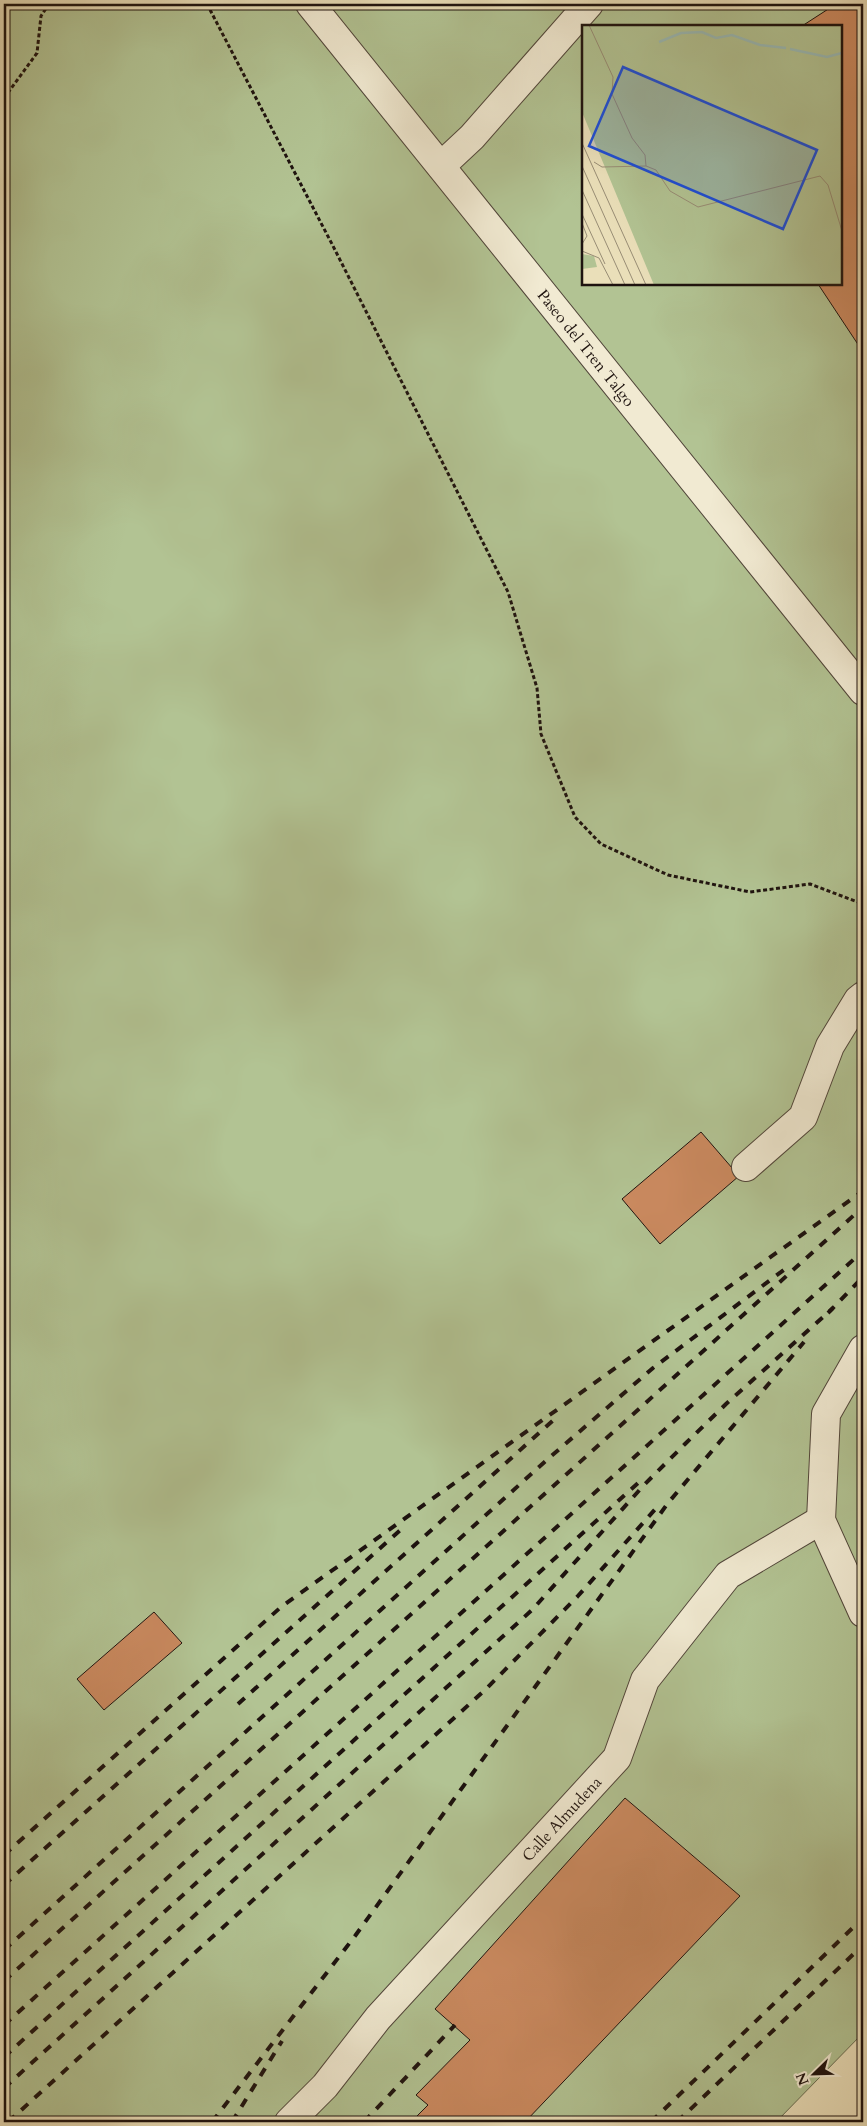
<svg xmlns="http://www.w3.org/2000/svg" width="867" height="2126" font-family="Cardo,serif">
<rect width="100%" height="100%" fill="#eadfb9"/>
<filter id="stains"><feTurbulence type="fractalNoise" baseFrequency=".004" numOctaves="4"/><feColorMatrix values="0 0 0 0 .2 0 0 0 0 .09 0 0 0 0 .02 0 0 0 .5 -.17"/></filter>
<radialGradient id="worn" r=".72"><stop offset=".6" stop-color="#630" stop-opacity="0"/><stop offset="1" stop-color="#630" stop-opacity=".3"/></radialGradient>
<!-- green -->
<path fill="#b2c393" stroke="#686b51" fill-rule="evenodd" d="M 4,4 L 863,4 L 863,2033 L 776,2122 L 4,2122 ZM 583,26 L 841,26 L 841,284 L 583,284 Z"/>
<!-- building -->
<g fill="#cb8a60" stroke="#1e130f">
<polygon points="836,4 863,4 863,352 818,284 841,284 841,26 802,26"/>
<polygon points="701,1132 739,1176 660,1244 622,1199"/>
<polygon points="154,1612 182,1643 104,1710 77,1679"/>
<polygon points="625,1798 740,1896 525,2122 411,2122 428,2105 416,2095 470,2040 435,2009"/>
</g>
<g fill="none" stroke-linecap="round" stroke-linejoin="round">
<!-- minor casing -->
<g stroke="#51463a" stroke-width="30">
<g id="minor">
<path id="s1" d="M 310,4 L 863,691"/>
<polyline points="441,166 472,137 589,4"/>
<polyline points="746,1167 803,1117 830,1046 858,1000 863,996"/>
<polyline points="863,1349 826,1414 821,1520 863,1613"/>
<path id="s2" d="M 289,2122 L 325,2086 L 378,2018 L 617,1758 L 645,1680 L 728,1575 L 821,1520"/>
</g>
</g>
<!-- path -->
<g stroke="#1e130f" stroke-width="3" stroke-dasharray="4 2.5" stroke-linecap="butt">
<polyline points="207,4 333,246 508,592 537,688 541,734 575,817 601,844 668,875 750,892 810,884 863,904"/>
<polyline points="4,98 37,53 41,16 49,4"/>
</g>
<!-- minor -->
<use href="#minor" stroke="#f1ead2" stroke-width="28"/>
<!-- rail -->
<g stroke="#1e130f" stroke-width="4" stroke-dasharray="9 9" stroke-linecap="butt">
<polyline points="828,1313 863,1277"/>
<polyline points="238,1704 558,1416"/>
<polyline points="4,1855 281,1607 863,1191"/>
<polyline points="4,1885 406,1525"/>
<polyline points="4,1950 549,1458 653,1368 785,1269"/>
<polyline points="4,1981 863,1207"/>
<polyline points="4,2025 863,1251"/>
<polyline points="4,2057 638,1483"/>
<polyline points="4,2088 532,1610 644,1485 685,1444 726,1404 833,1308"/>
<polyline points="8,2122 485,1690 577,1597 659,1505"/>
<polyline points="212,2122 355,1936 668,1503 804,1342"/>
<polyline points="232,2122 282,2041"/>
<polyline points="364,2122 455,2025"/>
<polyline points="651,2122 863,1918"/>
<polyline points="677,2122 863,1945"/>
</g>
</g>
<g text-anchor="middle" stroke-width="4" stroke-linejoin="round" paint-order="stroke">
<!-- street labels -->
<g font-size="16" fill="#1e130f" stroke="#f1ead2">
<text dy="6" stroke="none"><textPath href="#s1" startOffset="441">Paseo del Tren Talgo</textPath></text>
<text dy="6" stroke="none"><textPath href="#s2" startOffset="408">Calle Almudena</textPath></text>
</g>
</g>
<!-- overview -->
<g transform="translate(582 25)">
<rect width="260" height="260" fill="#eadfb9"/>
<path d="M 0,0 L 260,0 L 260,260 L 72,260 L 0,87 ZM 0,229 L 12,231 L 15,242 L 0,244 Z" fill="#b2c393"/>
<path fill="none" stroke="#9abbb6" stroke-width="2.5" d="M 77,17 L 99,8 L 120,7 L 134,13 L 150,10 L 178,20 L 204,23M 208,24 L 245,32 L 260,28"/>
<path fill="none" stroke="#988d75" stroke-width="1" d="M 7,0 L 31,52 L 30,69 L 50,113 L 63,130 L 64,141M 0,118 L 64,260M 12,137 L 20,142 L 64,141 L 74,145 L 88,166 L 116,182 L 238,151 L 246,160 L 260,206M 0,141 L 53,260M 0,165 L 43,260M 0,189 L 23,239M 0,198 L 5,211 L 0,219M 0,226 L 17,233 L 31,260"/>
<path fill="#1d4ed8" fill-opacity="0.15" stroke="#1d4ed8" stroke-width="2.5" d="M 41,42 L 235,125 L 201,204 L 7,121 Z"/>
<rect width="260" height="260" fill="none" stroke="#1e130f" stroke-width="2.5"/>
</g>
<!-- margin -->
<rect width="867" height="2126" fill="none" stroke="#eadfb9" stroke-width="20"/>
<rect x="5" y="5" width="857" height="2116" fill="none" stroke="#1e130f" stroke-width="2.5"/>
<rect x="10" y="10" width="847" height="2106" fill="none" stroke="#1e130f"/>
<!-- north arrow -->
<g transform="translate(814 2074) rotate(247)" stroke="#f1ead2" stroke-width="4" paint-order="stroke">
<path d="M0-4L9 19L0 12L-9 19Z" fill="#1e130f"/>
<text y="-8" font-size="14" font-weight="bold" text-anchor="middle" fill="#1e130f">N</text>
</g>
<rect width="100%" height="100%" filter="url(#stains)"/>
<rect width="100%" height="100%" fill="url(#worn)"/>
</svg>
